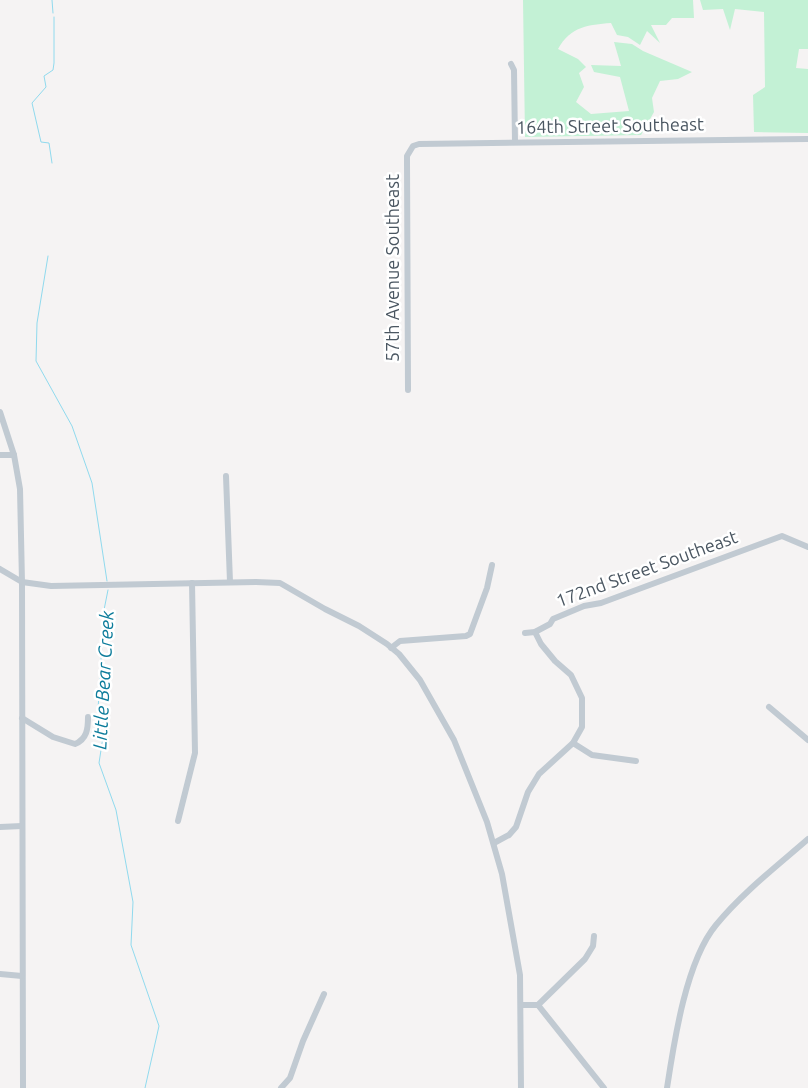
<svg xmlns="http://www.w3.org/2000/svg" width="808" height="1088" font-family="Ubuntu,sans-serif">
<rect width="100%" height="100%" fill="#f5f3f3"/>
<!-- green -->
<g fill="#c3f1d5">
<path d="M 523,0 L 693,0 L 694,18 L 672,18 L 666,25 L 651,25 L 660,43 L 647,31 L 640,45 L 628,37 L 617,35 L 611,23 C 588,25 571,26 558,49 L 578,59 L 586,67 L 579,73 L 584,87 L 576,102 L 591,114 L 629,111 L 620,77 L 594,72 L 591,65 L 621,66 L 614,42 L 632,44 L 643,51 L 692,72 L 678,79 L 660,81 L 652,98 L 654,112 L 641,135 L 525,137 Z"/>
<polygon points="700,0 808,0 808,49 799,49 796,68 808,69 808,133 754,132 753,95 765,87 764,12 735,9 730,30 723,9 703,10"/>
</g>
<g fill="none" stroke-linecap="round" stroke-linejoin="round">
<!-- stream -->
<g stroke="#90daee" stroke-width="1">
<polyline points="52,0 53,13"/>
<polyline points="52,163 49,143 41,142 32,103 46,87 44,76 53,70 54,63 54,17"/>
<polyline points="48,256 37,323 36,361 72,426 92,483 107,581"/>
<polyline points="108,590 104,610 98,710 105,724 99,763 116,810 133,902 131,945 159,1026 145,1088"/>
</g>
<!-- minor -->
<g stroke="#c1cad2" stroke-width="6">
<polyline points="511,64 514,70 515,142"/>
<polyline points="408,390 407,161 407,156 413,146 419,144 808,139"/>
<polyline points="0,412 14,455 20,489 22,582 23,1088"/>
<polyline points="0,455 14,455"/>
<polyline points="226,476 230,582"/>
<polyline points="0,569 22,582 51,586 256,582 280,583 325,609 359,626 387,644 399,654 420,680 454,740 487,822 502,874 520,975 521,1088"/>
<polyline points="525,633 535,632 550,624 553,619 584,606 601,603 782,536 808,547"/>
<polyline points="391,648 400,641 466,636 470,634 487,588 492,565"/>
<polyline points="769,707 808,740"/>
<path d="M 22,718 L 53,737 L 75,744 C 87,739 88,729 88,717"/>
<polyline points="573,743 592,755 636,761"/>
<polyline points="178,821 195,753 192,583"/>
<polyline points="0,827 22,826"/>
<polyline points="494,843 509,835 516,827 528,792 539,774 573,743 582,727 582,698 571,675 555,661 541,644 535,632"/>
<polyline points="0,974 22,976"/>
<polyline points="521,1005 538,1005 604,1088"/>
<polyline points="538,1005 585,959 593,946 594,936"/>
<polyline points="281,1088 290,1078 303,1041 324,994"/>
<path d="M 667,1088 C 674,1042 686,961 716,925 C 742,893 777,866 808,839"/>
</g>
</g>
<g text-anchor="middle" stroke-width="5" stroke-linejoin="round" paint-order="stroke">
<!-- street labels -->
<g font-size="18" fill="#4a5661" stroke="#fff">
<text transform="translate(610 126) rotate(-1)" y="6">164th Street Southeast</text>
<text transform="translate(393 268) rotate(-90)" y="6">57th Avenue Southeast</text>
<text transform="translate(647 569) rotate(-20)" y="6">172nd Street Southeast</text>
</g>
<!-- water labels -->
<g font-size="19" font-style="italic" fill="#0c7c9b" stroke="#fff">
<text transform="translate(103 680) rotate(-87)" y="7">Little Bear Creek</text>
</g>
</g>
</svg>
